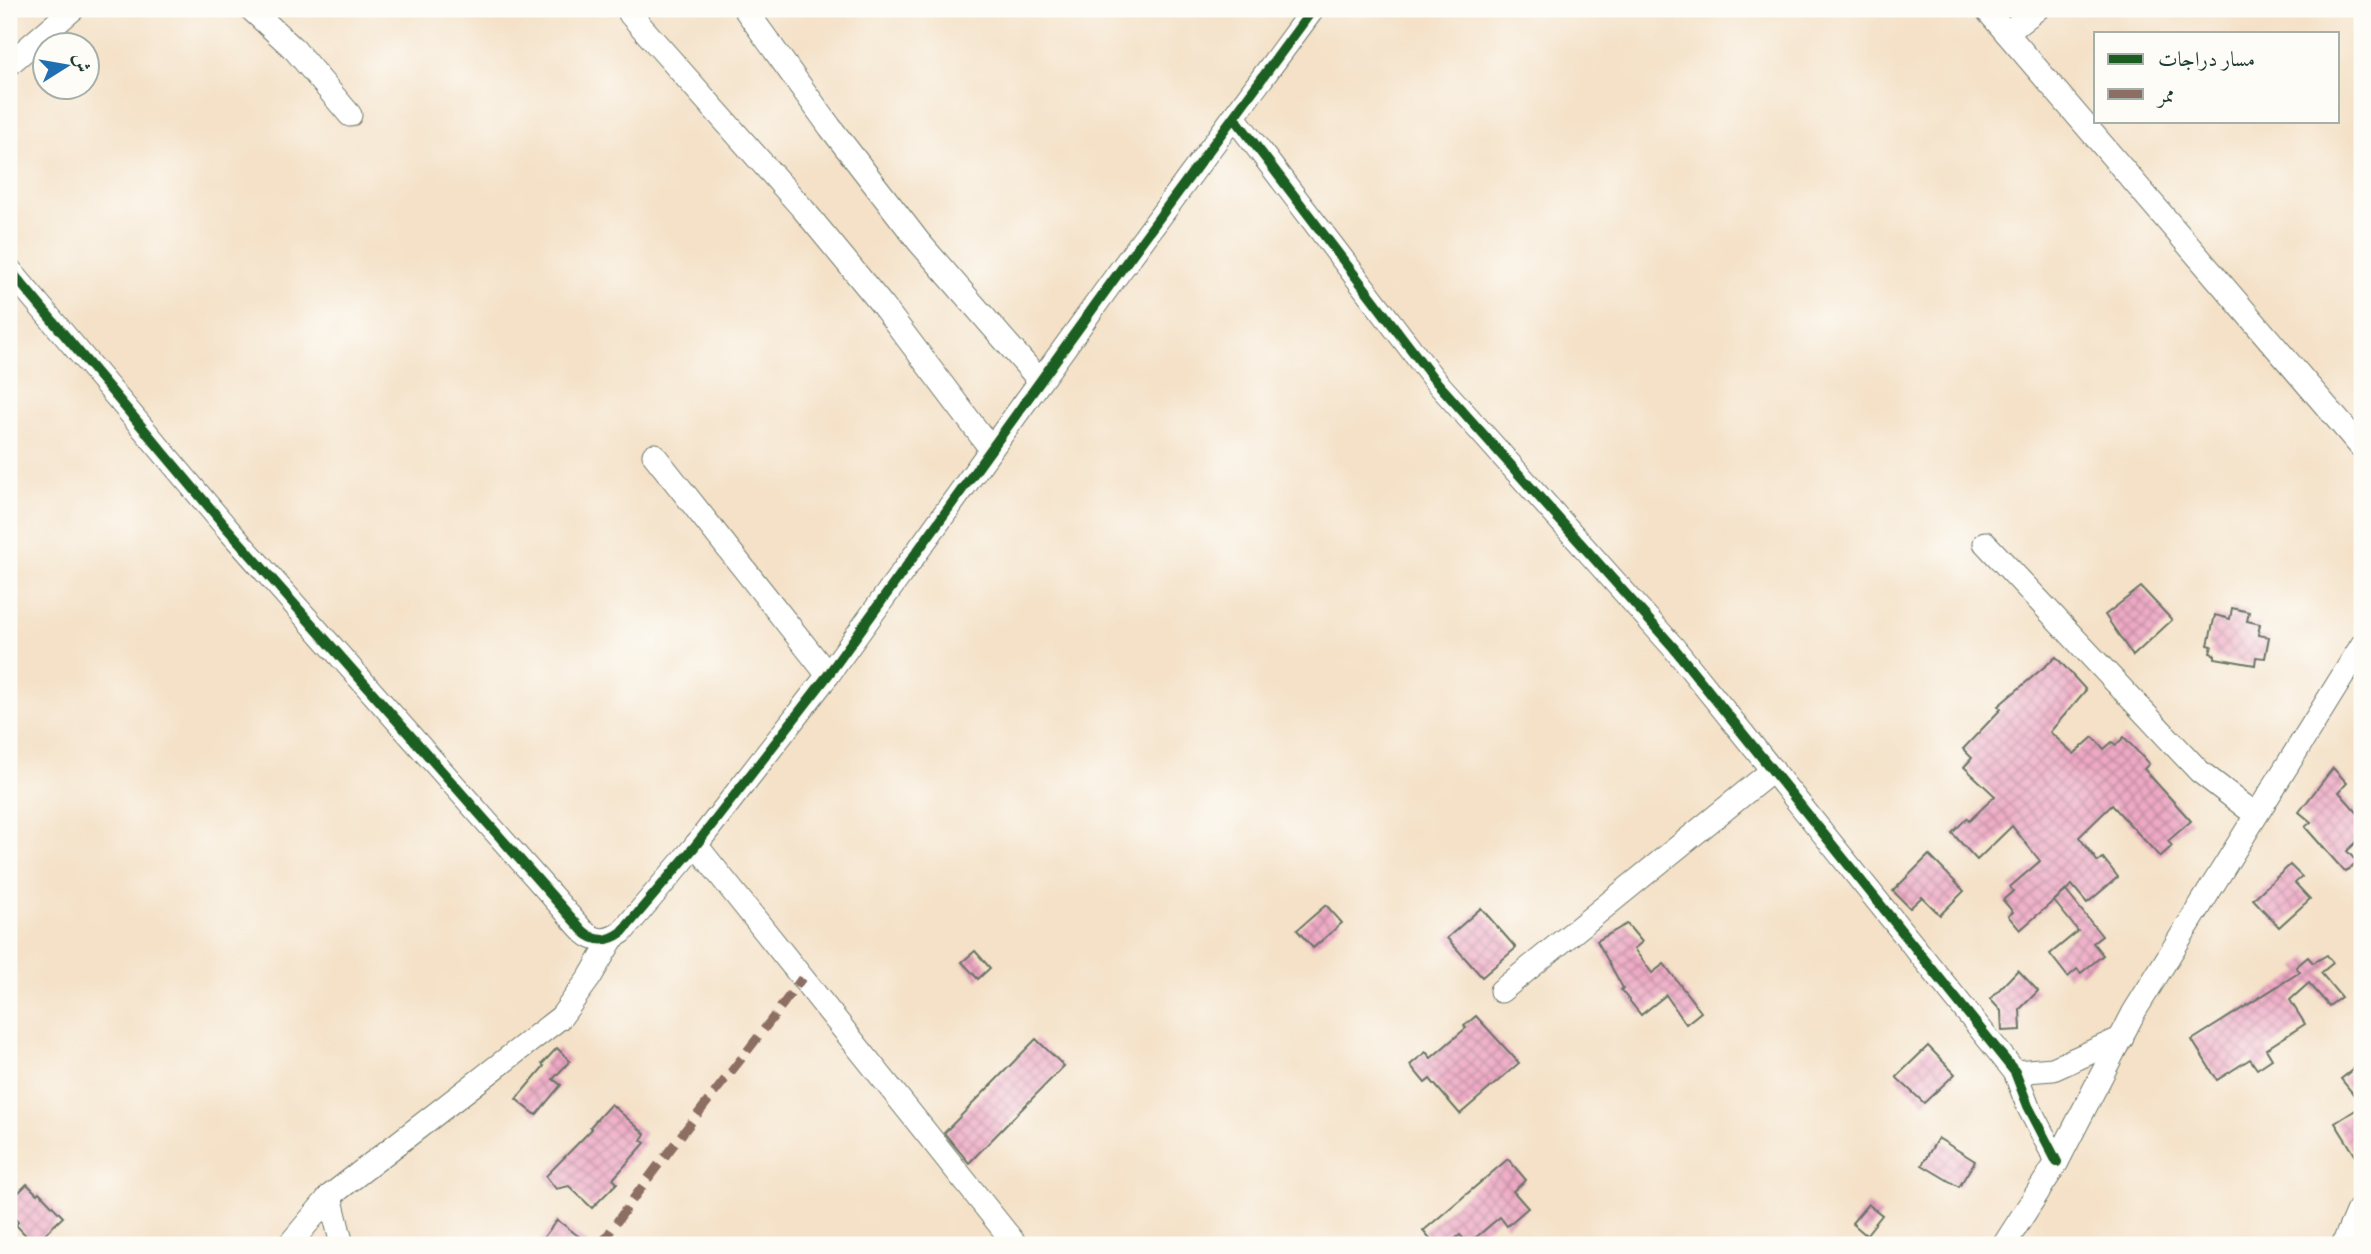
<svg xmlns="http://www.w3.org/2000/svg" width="2371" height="1254" font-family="'IM FELL Double Pica',Amiri,serif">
<defs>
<pattern id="building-cross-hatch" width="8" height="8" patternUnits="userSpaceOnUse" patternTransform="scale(1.75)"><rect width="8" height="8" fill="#eea9c4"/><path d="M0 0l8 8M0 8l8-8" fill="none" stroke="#c08ba0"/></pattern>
</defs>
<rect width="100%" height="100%" fill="#fdfcf7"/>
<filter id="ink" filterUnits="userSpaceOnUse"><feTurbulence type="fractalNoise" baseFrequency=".0143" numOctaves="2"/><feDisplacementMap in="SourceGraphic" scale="14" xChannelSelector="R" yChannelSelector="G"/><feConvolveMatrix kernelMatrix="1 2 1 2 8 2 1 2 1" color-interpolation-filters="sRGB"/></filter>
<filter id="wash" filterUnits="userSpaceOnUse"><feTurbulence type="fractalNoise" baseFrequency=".00686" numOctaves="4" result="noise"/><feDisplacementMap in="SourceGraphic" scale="28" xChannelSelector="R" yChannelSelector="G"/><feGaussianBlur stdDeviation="1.57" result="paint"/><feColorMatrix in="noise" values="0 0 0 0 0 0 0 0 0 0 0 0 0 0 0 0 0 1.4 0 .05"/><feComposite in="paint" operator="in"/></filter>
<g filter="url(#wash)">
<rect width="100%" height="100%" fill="#f4e1c7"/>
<g id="blocks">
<!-- building -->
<g fill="url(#building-cross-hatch)">
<polygon points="2141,587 2172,620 2133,656 2105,615"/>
<polygon points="2232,608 2249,612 2247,621 2260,624 2258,635 2269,637 2265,658 2256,657 2255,665 2215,658 2215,655 2210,653 2212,646 2208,645 2215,615 2230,619"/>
<polygon points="2056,657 2086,690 2050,732 2074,754 2093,737 2104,749 2112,742 2116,745 2124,737 2149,764 2144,769 2191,821 2168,841 2172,846 2160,857 2112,805 2079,837 2098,862 2103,858 2118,877 2087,903 2072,885 2020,930 2008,916 2013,912 2003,900 2013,891 2010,887 2040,861 2012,826 1977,860 1952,833 1967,818 1969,821 1995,796 1964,767 1972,758 1963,749 2001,709 1998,706"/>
<polygon points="2333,768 2347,783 2339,792 2362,818 2362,837 2347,851 2357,862 2345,872 2305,827 2311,822 2299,812"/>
<polygon points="1929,855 1964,891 1940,915 1922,897 1910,908 1893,891"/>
<polygon points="2290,865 2302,877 2295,883 2310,899 2279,927 2253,899"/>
<polygon points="2066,891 2102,936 2093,943 2103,955 2081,973 2077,969 2068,977 2050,954 2078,931 2054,901"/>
<polygon points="1326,905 1342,923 1313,948 1297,930"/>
<polygon points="1481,908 1516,948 1482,977 1447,938"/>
<polygon points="1627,924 1642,942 1634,949 1652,973 1664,964 1701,1012 1686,1024 1666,995 1641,1015 1621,990 1623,988 1597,941"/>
<polygon points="975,951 990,968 978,979 962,962"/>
<polygon points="2327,955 2333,963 2321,973 2341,997 2329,1006 2309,983 2290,1000 2305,1024 2266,1049 2272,1059 2257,1069 2250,1059 2217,1080 2192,1040 2300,972 2296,967 2308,957 2313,963"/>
<polygon points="2018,970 2038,991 2020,1009 2021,1030 2002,1031 2001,1011 1990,999"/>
<polygon points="1476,1016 1519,1063 1460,1114 1430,1079 1425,1083 1410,1065 1426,1052 1431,1058 1466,1028 1464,1026"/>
<polygon points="1036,1039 1064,1066 969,1163 944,1133"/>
<polygon points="1928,1046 1955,1074 1924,1103 1896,1077"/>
<polygon points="557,1048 570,1061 553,1079 561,1085 536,1115 516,1099 544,1066 542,1064"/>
<polygon points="2362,1062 2362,1105 2341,1079"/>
<polygon points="611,1104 645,1134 641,1140 645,1143 613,1179 617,1183 592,1208 569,1186 556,1189 546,1176 592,1129 590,1127"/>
<polygon points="2362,1106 2362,1166 2335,1123"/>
<polygon points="1938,1138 1975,1161 1959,1187 1922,1165"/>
<polygon points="1508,1159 1526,1180 1513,1191 1528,1208 1507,1226 1500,1217 1468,1244 1460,1235 1448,1245 1435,1245 1423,1231"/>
<polygon points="9,1180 19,1192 27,1184 37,1194 39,1192 63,1217 34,1244 16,1225 18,1222 9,1212"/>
<polygon points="1868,1204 1882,1215 1866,1235 1852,1223"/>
<polygon points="557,1220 564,1225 590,1245 538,1245"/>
</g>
</g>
</g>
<g filter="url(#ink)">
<use href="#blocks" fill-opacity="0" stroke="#6a7667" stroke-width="2"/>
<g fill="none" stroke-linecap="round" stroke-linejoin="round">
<!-- minor casing -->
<g stroke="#6a7667" stroke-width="25">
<g id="minor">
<polyline points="251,9 295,50 350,115"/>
<polyline points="745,9 830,127 919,242 1040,381"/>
<polyline points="1986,9 2362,448"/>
<polyline points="630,14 803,209 883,306 991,449"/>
<polyline points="2007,33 2037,9"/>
<polyline points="9,64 73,9"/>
<polyline points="1234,117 1433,378 1674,648 2015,1072 2028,1106 2057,1162"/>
<path d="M 9,269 L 226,527 L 583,931 C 596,943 608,942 622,932 L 696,845 L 828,675 L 1117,275 L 1313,9"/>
<polyline points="654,455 828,675"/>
<polyline points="1985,543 2199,771 2256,815"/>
<polyline points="696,845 1016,1245"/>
<polyline points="1501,991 1773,770"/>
<polyline points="2015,1072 2053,1069 2122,1038"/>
<polyline points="289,1245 330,1196"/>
<polyline points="342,1245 330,1196 561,1017 590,977 612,939"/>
<polyline points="2004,1245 2057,1162 2134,1012 2362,645"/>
<polyline points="2343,1245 2357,1212 2362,1205"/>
</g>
</g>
<!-- minor -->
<use href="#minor" stroke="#fff" stroke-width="23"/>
<!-- quiet -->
<path stroke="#8d6e63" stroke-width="9" stroke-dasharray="18 9" stroke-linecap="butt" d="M 601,1245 C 663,1152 737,1069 802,978"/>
<!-- cycleway casing -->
<g stroke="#fdfcf7" stroke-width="15">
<g id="cycleway">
<polyline points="1234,117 1433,378 1674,648 2015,1072 2028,1106 2057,1162"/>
<path d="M 9,269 L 226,527 L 583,931 C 596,943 608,942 622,932 L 696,845 L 828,675 L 1117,275 L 1313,9"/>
</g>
</g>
<!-- cycleway -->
<use href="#cycleway" stroke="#1b5e20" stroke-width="10"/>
</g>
</g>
<!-- margin -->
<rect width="2371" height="1254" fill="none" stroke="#fdfcf7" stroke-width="35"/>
<!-- legend -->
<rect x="2094" y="32" width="245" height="91" fill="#fdfcf7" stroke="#a4b0a9" stroke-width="2"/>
<rect x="2108" y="54" width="35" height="10" fill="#1b5e20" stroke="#a4b0a9" stroke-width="2"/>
<text x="2158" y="66" font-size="21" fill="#1f3d34">مسار دراجات</text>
<rect x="2108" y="89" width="35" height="10" fill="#8d6e63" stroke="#a4b0a9" stroke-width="2"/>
<text x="2158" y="102" font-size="21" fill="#1f3d34">ممر</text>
<!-- north arrow -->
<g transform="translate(66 66) rotate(79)"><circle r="33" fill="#fdfcf7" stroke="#a4b0a9" stroke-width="2"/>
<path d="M0-5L12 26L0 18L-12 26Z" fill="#1f6fb2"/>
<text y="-10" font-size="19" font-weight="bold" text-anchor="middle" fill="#1f3d34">ش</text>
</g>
</svg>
